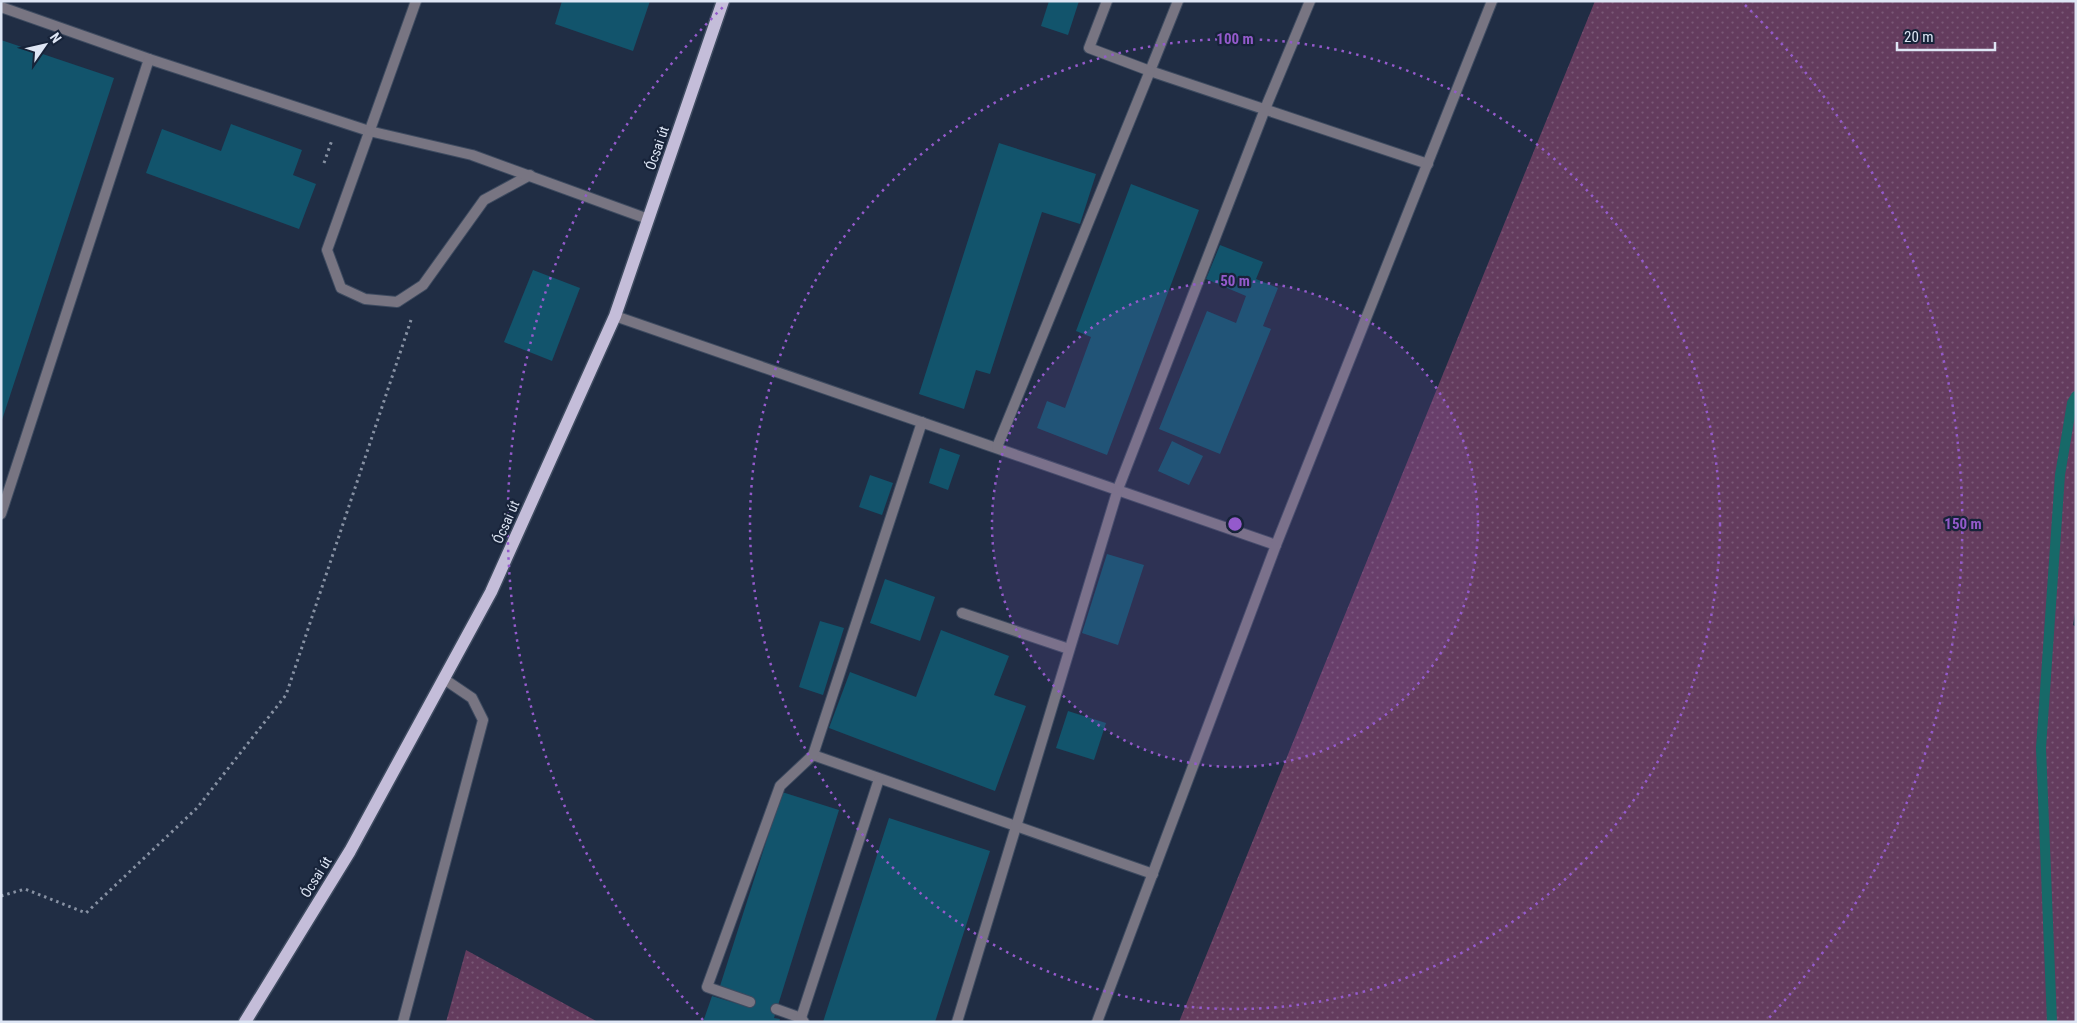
<svg xmlns="http://www.w3.org/2000/svg" width="2077" height="1023" font-family="'Roboto Condensed',sans-serif">
<defs>
<pattern id="grass-dots" width="8" height="8" patternUnits="userSpaceOnUse" patternTransform="scale(1.25)"><rect width="8" height="8" fill="#643c5e"/><path d="M2 2h.1M6 6h.1" fill="none" stroke="#7a5876" stroke-width="1.8" stroke-linecap="round"/></pattern>
</defs>
<rect width="100%" height="100%" fill="#202d44"/>
<!-- grass -->
<g fill="url(#grass-dots)">
<polygon points="1595,1 2076,1 2076,607 2073,625 2076,627 2076,1022 1179,1022"/>
<polygon points="466,950 598,1022 446,1022"/>
</g>
<g fill="none" stroke-linecap="round" stroke-linejoin="round">
<!-- stream -->
<polyline stroke="#176968" stroke-width="10" points="2052,1022 2041,748 2060,475 2072,403 2076,396"/>
</g>
<!-- building -->
<g fill="#12546c">
<polygon points="562,1 650,1 633,51 555,24"/>
<polygon points="1049,1 1079,1 1068,35 1041,26"/>
<polygon points="1,40 114,78 2,420 1,420"/>
<polygon points="231,124 302,150 293,175 316,184 299,229 146,173 162,129 221,151"/>
<polygon points="999,143 1096,174 1080,224 1042,212 990,374 976,370 964,409 919,394"/>
<polygon points="1131,184 1199,210 1107,455 1037,428 1047,401 1065,408 1091,337 1076,331"/>
<polygon points="1220,245 1263,262 1256,279 1278,288 1263,326 1271,329 1220,454 1159,429 1207,311 1236,323 1246,296 1206,279"/>
<polygon points="533,270 580,288 552,361 504,342"/>
<polygon points="1172,441 1203,456 1189,485 1158,471"/>
<polygon points="940,448 960,455 948,490 929,483"/>
<polygon points="870,475 893,483 882,515 859,507"/>
<polygon points="1107,554 1144,565 1118,645 1082,633"/>
<polygon points="885,579 935,597 920,641 870,623"/>
<polygon points="820,621 844,628 823,695 799,687"/>
<polygon points="941,630 1009,656 994,695 1026,706 995,791 829,728 850,672 916,697"/>
<polygon points="1068,711 1106,723 1094,760 1056,748"/>
<polygon points="782,792 839,810 774,1018 780,1019 779,1022 703,1022 712,996 748,1007 752,997 720,986"/>
<polygon points="889,818 990,851 935,1022 823,1022"/>
</g>
<g fill="none" stroke-linecap="round" stroke-linejoin="round">
<!-- lane casing -->
<g stroke="#3e4b60" stroke-width="12">
<g id="lane">
<polyline points="1178,1 1150,71 1428,164"/>
<polyline points="1,7 149,59 369,131"/>
<polyline points="615,316 1276,545"/>
<polyline points="997,447 1150,71 1089,48 1107,1"/>
<polyline points="1,514 149,59"/>
<polyline points="962,613 1069,649"/>
<polyline points="813,755 1153,874"/>
<polyline points="750,1002 707,987 780,786 813,755 922,422"/>
<polyline points="776,1009 801,1018 804,1022"/>
<polyline points="801,1018 879,779"/>
<polyline points="403,1022 483,720 472,698 444,679"/>
<polyline points="957,1022 1118,489 1265,109 1310,1"/>
<polyline points="1097,1022 1276,545 1492,1"/>
</g>
</g>
<!-- street casing -->
<g stroke="#3e4b60" stroke-width="12">
<g id="street">
<polyline points="416,1 327,250 341,288 365,299 397,302 423,285 484,200 530,175"/>
<polyline points="369,131 472,155 648,219"/>
</g>
</g>
<!-- primary casing -->
<g stroke="#3e4b60" stroke-width="15">
<polyline id="primary" points="245,1022 350,851 491,592 615,316 723,1"/>
</g>
<!-- path -->
<g stroke="#8791a3" stroke-width="3" stroke-dasharray="2.5 4" stroke-linecap="butt">
<polyline points="324,163 332,140"/>
<polyline points="1,896 25,889 86,913 197,808 286,695 411,320"/>
</g>
<!-- lane -->
<use href="#lane" stroke="#787582" stroke-width="10"/>
<!-- street -->
<use href="#street" stroke="#787582" stroke-width="10"/>
<!-- primary -->
<use href="#primary" stroke="#c4bdd9" stroke-width="12"/>
</g>
<!-- distance rings -->
<circle cx="1235" cy="524" r="243" fill="#945acc" fill-opacity=".12"/>
<g fill="none" stroke="#945acc" stroke-width="2.5" stroke-dasharray="2.5 5">
<circle cx="1235" cy="524" r="243"/>
<circle cx="1235" cy="524" r="485"/>
<path d="M703 1020A728 728 0 0 1 725 5M1745 5A728 728 0 0 1 1767 1020"/>
</g>
<g text-anchor="middle" stroke-width="4.5" stroke-linejoin="round" paint-order="stroke">
<!-- street labels -->
<g font-size="14" fill="#dee6f5" stroke="#172339">
<text transform="translate(657 148) rotate(-71)" y="5">Ócsai út</text>
<text transform="translate(506 522) rotate(-66)" y="5">Ócsai út</text>
<text transform="translate(316 877) rotate(-58)" y="5">Ócsai út</text>
</g>
</g>
<circle cx="1235" cy="524" r="8" fill="#945acc" stroke="#172339" stroke-width="2.5"/>
<g font-size="15" text-anchor="middle" font-weight="bold" fill="#945acc" stroke="#172339" stroke-width="4.5" stroke-linejoin="round" paint-order="stroke">
<text x="1235" y="44">100 m</text>
<text x="1235" y="286">50 m</text>
<text x="1963" y="529">150 m</text>
</g>
<!-- border -->
<rect width="2077" height="1023" fill="none" stroke="#dee6f5" stroke-width="5"/>
<!-- north arrow -->
<g transform="translate(45 45) rotate(56)" stroke="#172339" stroke-width="4" paint-order="stroke">
<path d="M0-4L9 19L0 12L-9 19Z" fill="#dee6f5"/>
<text y="-8" font-size="14" font-weight="bold" text-anchor="middle" fill="#dee6f5">N</text>
</g>
<!-- scale -->
<path d="M1897 42v8h98v-8" fill="none" stroke="#dee6f5" stroke-width="2.5"/>
<text x="1904" y="42" font-size="15" fill="#dee6f5" stroke="#172339" stroke-width="4" paint-order="stroke">20 m</text>
</svg>
